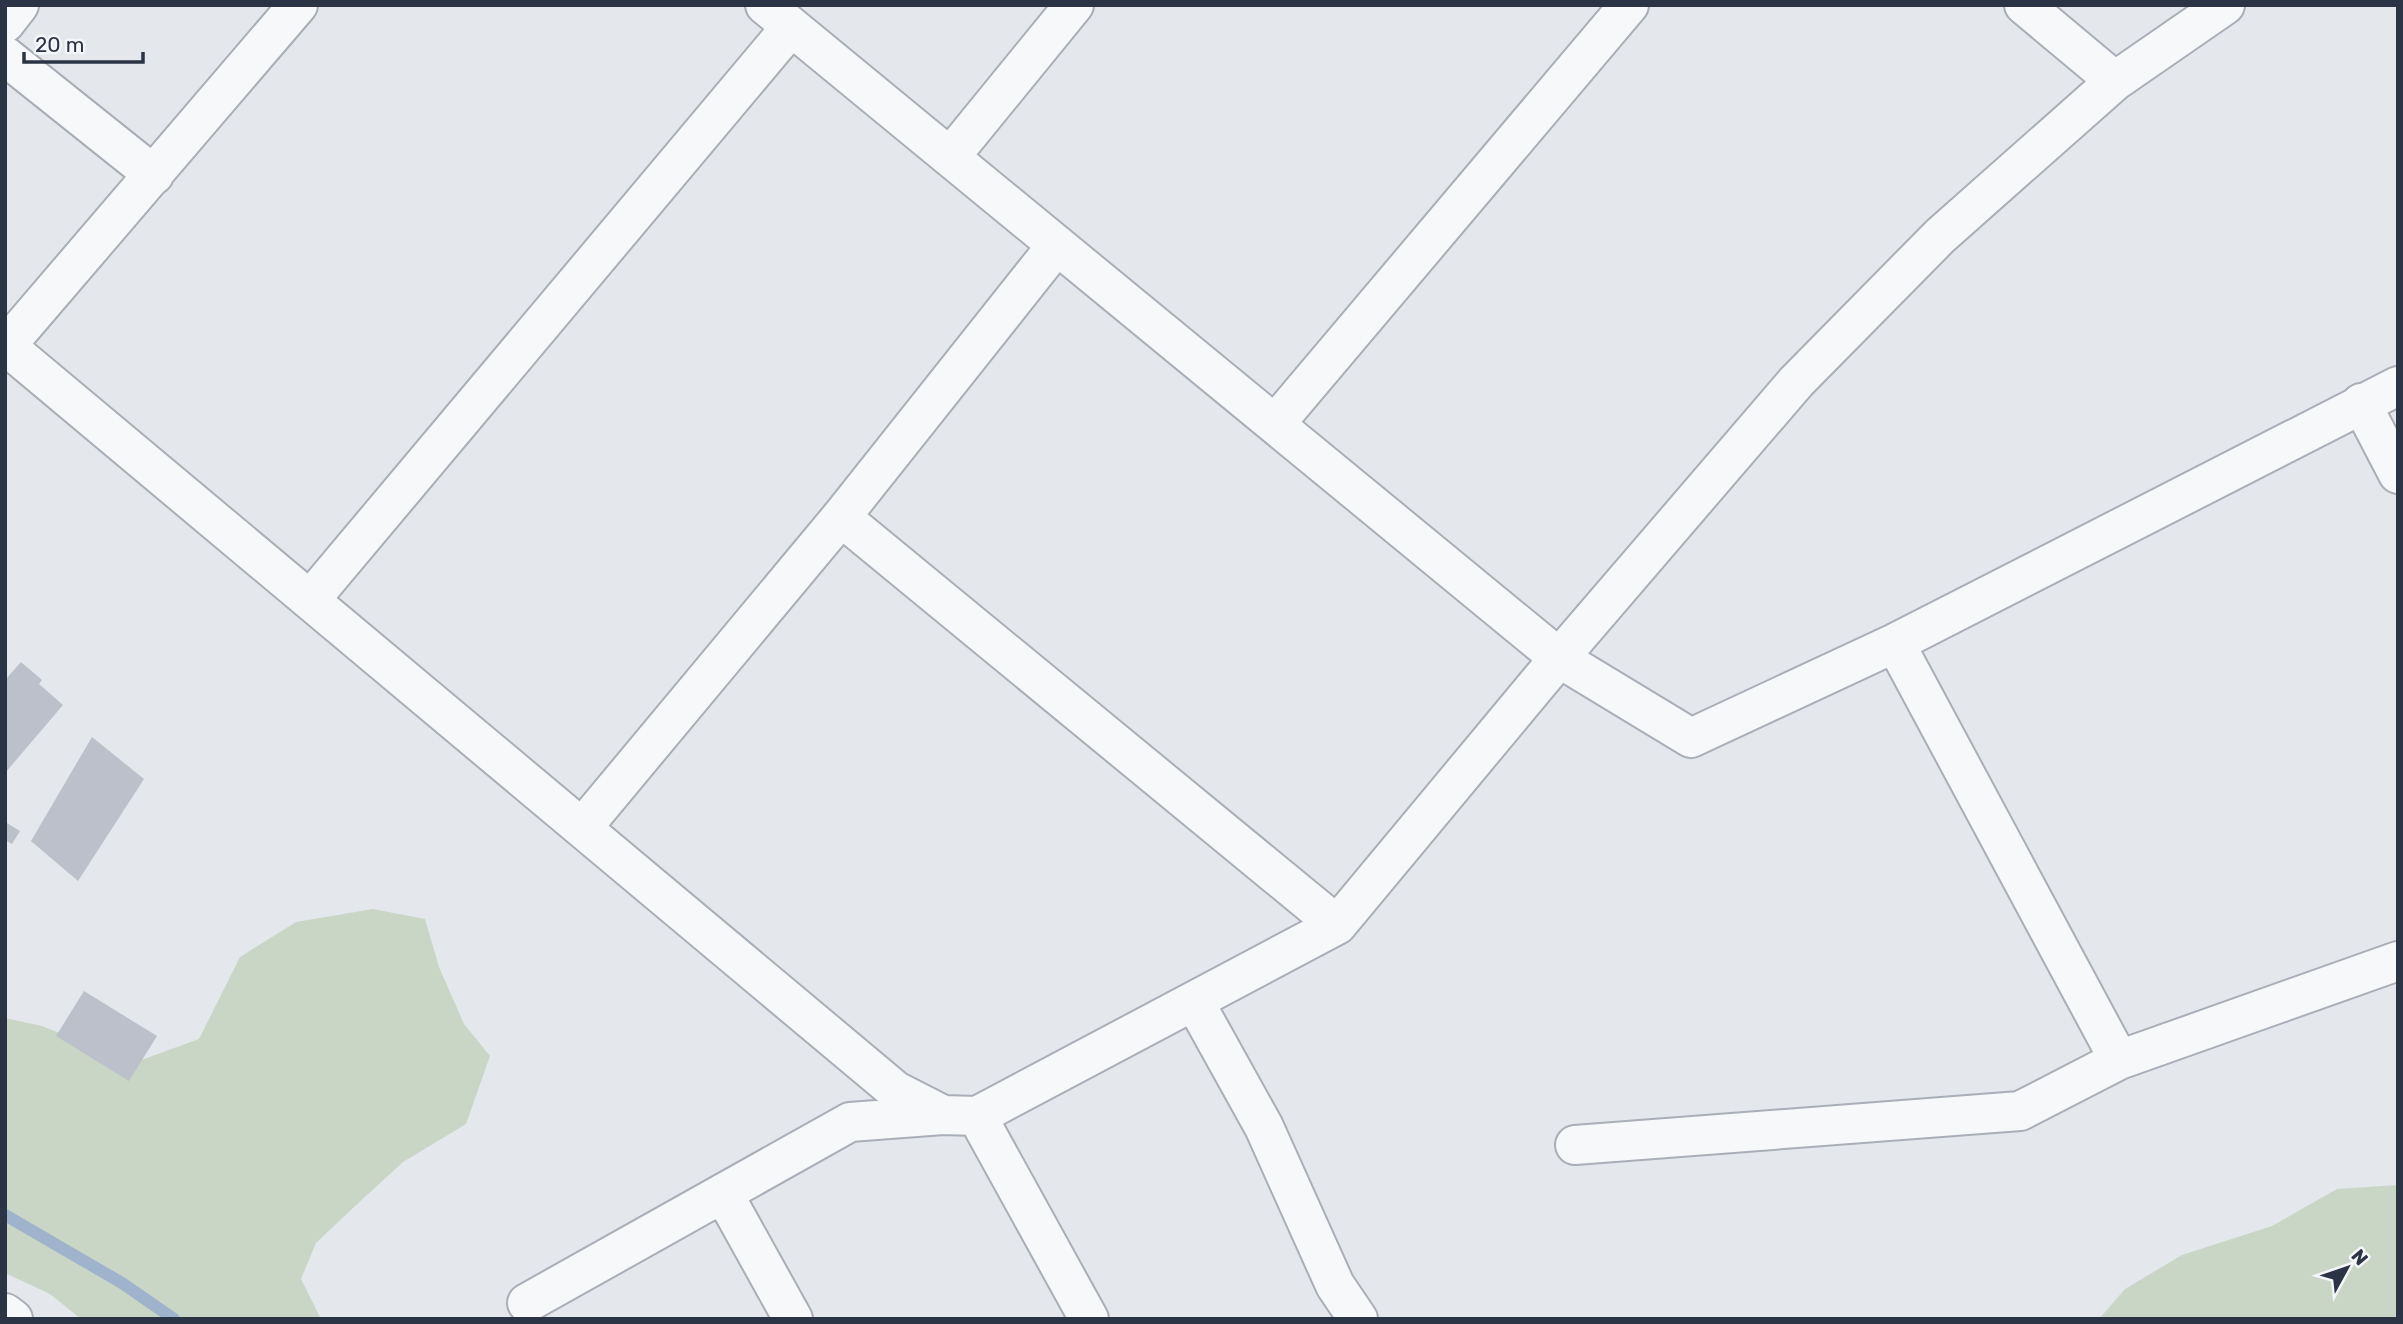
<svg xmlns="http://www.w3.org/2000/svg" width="2403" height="1324" font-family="Rubik,sans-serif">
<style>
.green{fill:#c9d6c5}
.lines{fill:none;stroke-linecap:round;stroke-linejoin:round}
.stream{stroke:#9fb4cc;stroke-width:12}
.building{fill:#bbc0ca}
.minor-casing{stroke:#a9aeb7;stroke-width:42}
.minor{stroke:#f7f8fa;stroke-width:38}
</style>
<rect width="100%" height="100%" fill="#e4e7ec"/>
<!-- green -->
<path class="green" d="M373 909 425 919 439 967 464 1024 490 1056 466 1124 403 1162 354 1207 316 1243 301 1279 321 1319H81L50 1294 5 1273V1018L42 1026 133 1063 199 1039 240 957 296 922Z
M2398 1185V1319H2099L2125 1289 2182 1255 2272 1226 2337 1189Z"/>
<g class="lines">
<!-- stream -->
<path class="stream" d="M5 1215 122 1283 174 1319"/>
</g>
<!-- building -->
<path class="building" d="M21 662 42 680 39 684 63 705 5 773V680Z
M92 737 144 779 78 881 31 841Z
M5 822 20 831 12 844 5 840Z
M84 991 157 1036 129 1081 56 1036Z"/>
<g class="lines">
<!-- minor casing -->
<g class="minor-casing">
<path id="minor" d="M765 5 1559 658 1691 738 1895 643 2398 386
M2024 5 2115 81
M5 23 19 5
M5 56 154 175
M950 157 1074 5
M5 345 896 1091 943 1115
M6 346 298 5
M2361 403 2398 474
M1275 424 1629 5
M841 517 1337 925
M310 600 791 27
M1895 643 2119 1060
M582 828 841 517 1057 245
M1194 1001 1264 1127 1335 1285 1358 1319
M977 1116 1089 1319
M1575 1145 2020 1111 2119 1060 2398 961
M723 1193 793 1319
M527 1303 850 1122 943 1115 977 1116 1337 925 1559 658 1796 382 1940 236 2115 81 2225 5
M5 1313 13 1319"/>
</g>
<!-- minor -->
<use href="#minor" class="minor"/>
</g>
<!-- border -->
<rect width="2403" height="1324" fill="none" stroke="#2b3445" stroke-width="14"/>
<!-- north arrow -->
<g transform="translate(2347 1268) rotate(50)" stroke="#f4f6f9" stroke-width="5" paint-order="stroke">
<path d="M0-5L12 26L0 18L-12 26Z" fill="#2b3445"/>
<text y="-10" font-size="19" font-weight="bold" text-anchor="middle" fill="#2b3445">N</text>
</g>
<!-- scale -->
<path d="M24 52v10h119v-10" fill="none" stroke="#2b3445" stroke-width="3.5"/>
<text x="35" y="52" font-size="21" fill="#2b3445" stroke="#f4f6f9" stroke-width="5" paint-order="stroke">20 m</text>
</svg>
